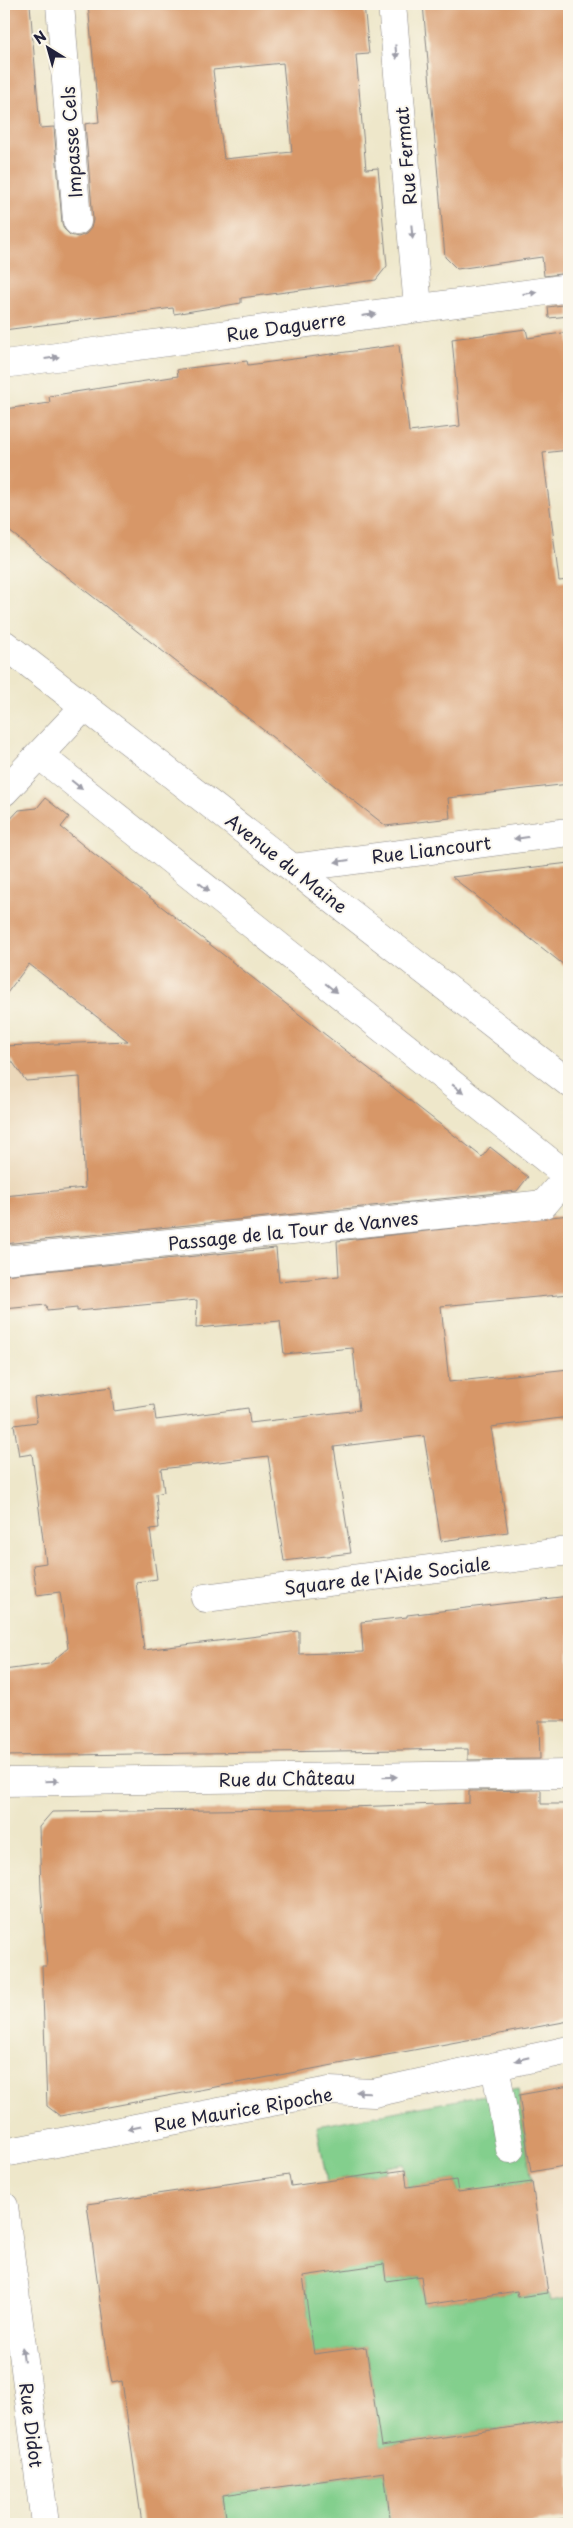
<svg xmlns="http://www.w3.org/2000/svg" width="573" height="2528" font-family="'Playpen Sans',sans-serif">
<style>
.built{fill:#ebd8ba}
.green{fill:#83cf8d;stroke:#527864}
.building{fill:#d79767;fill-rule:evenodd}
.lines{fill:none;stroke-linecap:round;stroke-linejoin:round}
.minor-casing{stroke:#888482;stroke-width:29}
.major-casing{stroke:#888482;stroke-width:29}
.minor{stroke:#fff;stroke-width:28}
.major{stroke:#fff;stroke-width:28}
.oneway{fill:#9c9ca7}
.labels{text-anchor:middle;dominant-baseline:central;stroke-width:4;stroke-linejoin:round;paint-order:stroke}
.street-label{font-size:18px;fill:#22223b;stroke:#fbf7ec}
</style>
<rect width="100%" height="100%" fill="#fbf7ec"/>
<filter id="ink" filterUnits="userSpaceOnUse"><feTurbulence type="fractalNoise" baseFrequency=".02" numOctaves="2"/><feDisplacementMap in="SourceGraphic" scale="10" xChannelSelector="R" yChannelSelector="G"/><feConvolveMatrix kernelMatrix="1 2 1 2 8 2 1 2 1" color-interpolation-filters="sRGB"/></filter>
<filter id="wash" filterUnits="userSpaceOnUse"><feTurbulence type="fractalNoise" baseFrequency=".0096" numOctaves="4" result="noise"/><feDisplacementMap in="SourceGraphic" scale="20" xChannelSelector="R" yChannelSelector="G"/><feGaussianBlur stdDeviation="1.12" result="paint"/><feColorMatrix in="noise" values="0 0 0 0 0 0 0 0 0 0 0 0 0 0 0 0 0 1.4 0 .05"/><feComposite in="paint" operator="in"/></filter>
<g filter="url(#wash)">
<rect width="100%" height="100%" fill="#eee7ca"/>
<!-- built -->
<path class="built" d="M80 1063 107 1185 109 1239 4 1249V1067Z
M569 2086V2298L549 2301 519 2095Z"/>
<!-- green -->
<path class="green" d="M518 2089 532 2182 502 2186 459 2198 456 2180 407 2187 404 2164 386 2167V2172L340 2179 336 2235 317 2126Z
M384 2264 386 2281 421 2276 425 2305 517 2291 518 2297 548 2293 550 2301 569 2298V2419L381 2446 366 2347 225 2367 221 2332 309 2319 303 2272Z
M384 2472 391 2524H227L223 2495Z"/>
<g id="blocks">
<!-- building -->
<path class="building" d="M4 4H30L40 128 54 127 62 223 64 229 70 235 78 237 86 234 91 228 93 220 85 124 99 122 88 4H364L369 54 356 55 366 169 378 168 387 266 376 280 241 298V303L174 314 173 308 4 330ZM283 63 292 152 224 159 213 70Z
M423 4H569V273L544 276 542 257 457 269 445 257Z
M569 304V316L549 318 548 307Z
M526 329 528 338 569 332V450L543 453 559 581 569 580V784L448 798 450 818 386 826 4 527V409L50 403 49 396 178 376 177 370 181 369 247 361 248 365 399 345 409 432 460 426 452 339Z
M45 798 69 817 61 827 84 846 482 1157 490 1147 528 1177 517 1191 4 1244V1196L85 1188 80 1077 26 1081 4 1050V1046L128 1041 29 964 4 997V826L19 810 37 808Z
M569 863V969L452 877Z
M569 1215V1294L441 1306 449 1382 569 1369V1417L491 1427 508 1532 441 1541 424 1436 334 1447 351 1553 284 1561 268 1456 161 1469 164 1492 156 1494 159 1528 150 1529 157 1579 136 1582 144 1650 299 1631V1654L363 1652 361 1622 407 1617V1615L569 1596V1721H539L540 1759 468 1760V1749L4 1756V1670L49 1664 68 1648 60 1592 37 1595 33 1565 46 1563 32 1454 19 1456 14 1425 37 1422 34 1398 111 1387 114 1411 154 1405 156 1420 248 1408 250 1423 359 1410 353 1348 284 1354 280 1321 196 1328 197 1300 77 1311V1308L47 1311 46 1305 4 1309V1275L276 1248 279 1282 339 1276 337 1241Z
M541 1790V1804H569V2021L60 2116 47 2106 42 1966H47L41 1890 39 1827 52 1812 290 1809 469 1803V1791Z
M569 2086V2165L531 2172 519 2095Z
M405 2170 407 2187 456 2180 458 2192 532 2182 548 2293 518 2297 517 2291 425 2305 421 2276 386 2281 384 2264 303 2276 314 2354 366 2347 381 2446 569 2419V2518L525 2524H391L384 2472 223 2495 227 2524H142L122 2381 112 2383 109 2367 87 2204 289 2175 291 2186Z"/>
</g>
</g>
<g filter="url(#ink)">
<use href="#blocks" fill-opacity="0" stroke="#888482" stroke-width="1"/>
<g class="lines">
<!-- minor casing -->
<g class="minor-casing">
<path id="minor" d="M60 4 77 221
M392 4 418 308
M4 364 569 288
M39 755 569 1177
M4 792 84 707
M293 868 569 832
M4 1260 544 1204 569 1175
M205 1598 569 1551
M4 1782 569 1774
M495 2066 510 2149
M4 2153 329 2091 374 2093 569 2050
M4 2206 45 2524"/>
</g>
<!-- major casing -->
<g class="major-casing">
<path id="major" d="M4 644 569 1083"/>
</g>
<!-- minor -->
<use href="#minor" class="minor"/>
<!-- major -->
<use href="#major" class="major"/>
</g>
<!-- one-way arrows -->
<defs><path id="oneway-solid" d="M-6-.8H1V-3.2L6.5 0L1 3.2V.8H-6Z" transform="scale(1.25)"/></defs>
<g class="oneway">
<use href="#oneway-solid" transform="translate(396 52) rotate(85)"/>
<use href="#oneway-solid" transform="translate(412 232) rotate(85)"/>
<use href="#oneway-solid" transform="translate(530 293) rotate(-8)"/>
<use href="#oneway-solid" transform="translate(369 315) rotate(-8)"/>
<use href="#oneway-solid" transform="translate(52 358) rotate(-8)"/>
<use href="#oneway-solid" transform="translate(77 785) rotate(39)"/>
<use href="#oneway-solid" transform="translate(521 838) rotate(173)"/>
<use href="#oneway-solid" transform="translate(342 861) rotate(172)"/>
<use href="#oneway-solid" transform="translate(204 887) rotate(39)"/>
<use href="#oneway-solid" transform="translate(331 988) rotate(39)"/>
<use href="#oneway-solid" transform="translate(458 1089) rotate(38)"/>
<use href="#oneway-solid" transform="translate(390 1777) rotate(-1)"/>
<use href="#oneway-solid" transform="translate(52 1781) rotate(-1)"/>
<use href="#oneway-solid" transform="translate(522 2059) rotate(167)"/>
<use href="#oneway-solid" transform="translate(363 2092) rotate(-179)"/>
<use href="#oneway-solid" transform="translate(134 2128) rotate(169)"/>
<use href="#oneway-solid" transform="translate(23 2354) rotate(-97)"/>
</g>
</g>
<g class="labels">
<!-- street labels -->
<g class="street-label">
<text transform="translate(71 142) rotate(-94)">Impasse Cels</text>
<text transform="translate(405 156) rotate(-95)">Rue Fermat</text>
<text transform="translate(286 326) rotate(-8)">Rue Daguerre</text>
<text transform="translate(431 849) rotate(-7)">Rue Liancourt</text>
<text transform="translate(287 863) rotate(38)">Avenue du Maine</text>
<text transform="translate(293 1230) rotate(-6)">Passage de la Tour de Vanves</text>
<text transform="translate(387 1575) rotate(-7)">Square de l'Aide Sociale</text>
<text transform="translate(287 1778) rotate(-1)">Rue du Château</text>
<text transform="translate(243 2109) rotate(-10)">Rue Maurice Ripoche</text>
<text transform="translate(32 2425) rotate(83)">Rue Didot</text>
</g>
</g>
<!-- margin -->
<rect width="573" height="2528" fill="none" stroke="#fbf7ec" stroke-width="20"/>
<!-- north arrow -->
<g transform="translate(48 48) rotate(323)" stroke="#fbf7ec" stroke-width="4" paint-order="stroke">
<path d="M0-4L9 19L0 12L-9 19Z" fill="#22223b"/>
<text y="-8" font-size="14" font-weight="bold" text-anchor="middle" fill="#22223b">N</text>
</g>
</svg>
